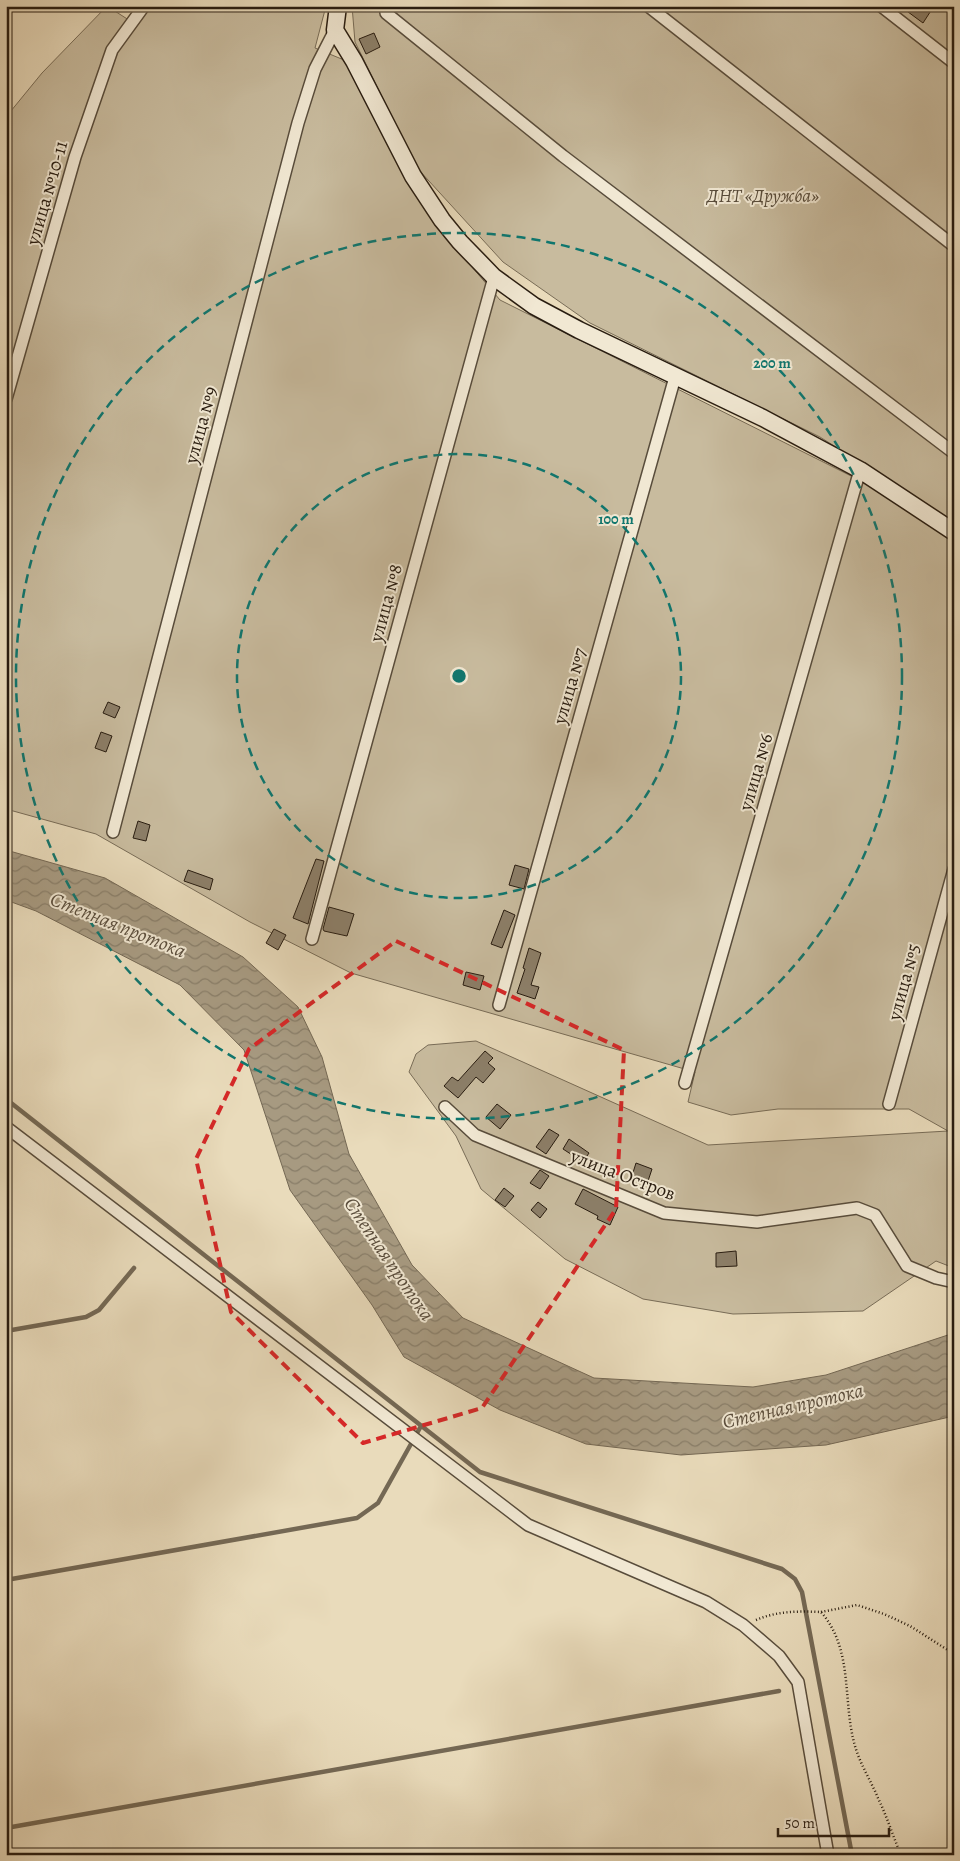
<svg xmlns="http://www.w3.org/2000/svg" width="960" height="1861" font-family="Alegreya,serif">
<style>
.green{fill:#c8bb9e;stroke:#786c57}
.water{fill:url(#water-waves);stroke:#746854}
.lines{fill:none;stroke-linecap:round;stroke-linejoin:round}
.stream{stroke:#746854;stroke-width:4.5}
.building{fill:#8c7f69;stroke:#281c10}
.street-casing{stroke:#584c3b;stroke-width:14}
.secondary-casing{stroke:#281c10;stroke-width:19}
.path{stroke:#281c10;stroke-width:2.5;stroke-dasharray:1 2.5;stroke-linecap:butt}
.street{stroke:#f1e8d3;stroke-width:11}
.secondary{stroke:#f1e8d3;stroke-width:16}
.marked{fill:none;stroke:#d62828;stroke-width:4;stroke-dasharray:10 6;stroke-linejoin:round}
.ring{fill:none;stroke:#0f766e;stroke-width:2.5;stroke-dasharray:9 6}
.labels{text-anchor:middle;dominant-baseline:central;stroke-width:4;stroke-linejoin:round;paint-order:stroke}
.street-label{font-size:19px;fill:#281c10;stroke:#f1e8d3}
.park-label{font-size:19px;font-style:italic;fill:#584c3b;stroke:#f1e8d3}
.water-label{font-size:20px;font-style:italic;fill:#5b4e3d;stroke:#f1e8d3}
.centre{fill:#0f766e;stroke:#f1e8d3;stroke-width:2.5}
.ring-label{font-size:15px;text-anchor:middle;font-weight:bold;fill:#0f766e;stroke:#f1e8d3;stroke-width:4;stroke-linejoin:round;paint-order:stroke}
</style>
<defs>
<pattern id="water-waves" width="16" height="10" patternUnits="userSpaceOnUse" patternTransform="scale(1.25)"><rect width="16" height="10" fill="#a79a81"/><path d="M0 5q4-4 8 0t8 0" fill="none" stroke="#887d68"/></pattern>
</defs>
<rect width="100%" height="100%" fill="#e9dbbb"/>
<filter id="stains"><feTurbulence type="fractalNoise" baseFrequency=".004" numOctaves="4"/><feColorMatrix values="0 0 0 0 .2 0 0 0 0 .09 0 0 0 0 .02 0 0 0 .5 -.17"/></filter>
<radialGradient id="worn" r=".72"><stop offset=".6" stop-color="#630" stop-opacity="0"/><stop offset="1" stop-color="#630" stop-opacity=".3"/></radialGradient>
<!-- green -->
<path class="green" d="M107 6 135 24 153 6H326L315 48 344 60 456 248 500 300 893 497 954 541V1268L936 1261 863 1311 733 1314 643 1299 565 1259 481 1189 456 1136 409 1072 416 1054 428 1045 476 1041 708 1145 948 1131 909 1109H778L731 1115 688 1102 695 1072 351 973 250 922 96 834 6 809V117L42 73Z
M352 6H954V522L820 437 590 323 503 262 418 169 355 42Z"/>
<!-- water -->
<path class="water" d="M6 850 105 878 243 957 298 1007 322 1057 349 1154 412 1265 463 1318 594 1378 753 1387 826 1375 954 1333V1416L826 1445 681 1455 586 1444 500 1410 404 1357 372 1305 290 1190 244 1050 180 985 36 911 6 900Z"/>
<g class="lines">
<!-- stream -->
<path class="stream" d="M6 1099 480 1472 782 1569 795 1579 802 1592 852 1855
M6 1331 86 1317 99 1310 134 1268
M6 1580 357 1518 378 1503 421 1426
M6 1828 779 1691"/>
</g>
<!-- building -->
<path class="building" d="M900 6H934L923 23Z
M374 33 380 47 366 54 359 39Z
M108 702 120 707 115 718 103 713Z
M101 732 112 736 106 752 95 748Z
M138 821 150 825 146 841 133 838Z
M316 859 324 861 308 924 293 918Z
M515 865 529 869 524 889 509 885Z
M188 870 213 879 210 890 184 881Z
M329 907 354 914 347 936 324 931 323 929Z
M504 910 515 915 502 948 491 944Z
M274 929 286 935 278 950 266 943Z
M529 948 541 953 531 985 539 987 535 999 517 993 525 969 523 968Z
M466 972 484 976 480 990 463 985Z
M485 1051 493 1058 488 1063 495 1069 483 1083 476 1077 458 1098 444 1086 452 1077 458 1081Z
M497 1104 511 1115 500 1129 486 1117Z
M549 1129 559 1135 546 1154 536 1147Z
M569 1139 589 1153 583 1162 563 1149Z
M636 1163 652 1169 647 1184 631 1179Z
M540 1170 549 1176 540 1189 530 1183Z
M504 1188 514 1196 505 1207 495 1200Z
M583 1189 618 1207 610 1225 597 1219 598 1216 575 1204Z
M538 1202 547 1209 540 1218 531 1210Z
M736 1251 737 1266 716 1267V1253Z"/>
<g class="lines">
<!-- street casing -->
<g class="street-casing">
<path id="street" d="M386 6V13L563 156 954 453
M648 6 954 246
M881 6 954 63
M6 399 75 157 112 50 144 6
M113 832 298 123 315 69 335 30
M312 939 494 277
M499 1005 675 377
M685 1083 860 470
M889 1104 954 869
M445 1107 475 1135 664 1213 757 1222 857 1208 875 1215 907 1266 936 1278 954 1282
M6 1127 528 1525 706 1602 743 1625 779 1656 798 1682 828 1855"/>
</g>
<!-- secondary casing -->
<g class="secondary-casing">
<path id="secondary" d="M338 6 335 30 354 61 413 176 442 220 460 242 494 277 534 306 579 330 763 418 860 470 954 532"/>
</g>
<!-- path -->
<path class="path" d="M821 1612 857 1605 884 1614 910 1626 954 1654
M756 1620C777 1611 798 1611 821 1612 854 1650 842 1701 855 1746 860 1764 871 1781 878 1798 887 1817 893 1836 901 1855"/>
<!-- street -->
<use href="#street" class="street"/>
<!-- secondary -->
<use href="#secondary" class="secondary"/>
</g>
<!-- marked area -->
<path class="marked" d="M396 941 624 1050 616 1209 482 1408 363 1443 231 1312 196 1159 249 1049Z"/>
<!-- distance rings -->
<g class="ring">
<circle cx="459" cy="676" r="222"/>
<circle cx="459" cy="676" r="443"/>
</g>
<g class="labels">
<!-- street labels -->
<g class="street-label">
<text transform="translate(47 193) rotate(-74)">улица №10-11</text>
<text transform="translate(201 425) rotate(-75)">улица №9</text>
<text transform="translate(386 603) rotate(-75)">улица №8</text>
<text transform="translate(570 686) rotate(-74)">улица №7</text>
<text transform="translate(756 772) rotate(-74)">улица №6</text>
<text transform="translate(904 982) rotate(-75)">улица №5</text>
<text transform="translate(623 1175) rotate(21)">улица Остров</text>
</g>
<!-- park labels -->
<g class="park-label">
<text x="763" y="196">ДНТ «Дружба»</text>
</g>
<!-- water labels -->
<g class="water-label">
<text transform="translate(118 925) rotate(22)">Степная протока</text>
<text transform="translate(389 1259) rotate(56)">Степная протока</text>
<text transform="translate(793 1406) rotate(-13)">Степная протока</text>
</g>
</g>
<circle cx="459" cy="676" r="8" class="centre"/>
<g class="ring-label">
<text x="772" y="368">200 m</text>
<text x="616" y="524">100 m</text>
</g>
<!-- margin -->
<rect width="960" height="1861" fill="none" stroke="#e9dbbb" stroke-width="25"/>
<rect x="8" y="8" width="945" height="1846" fill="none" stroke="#281c10" stroke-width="2.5"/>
<rect x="12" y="12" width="935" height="1836" fill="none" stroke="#281c10"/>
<!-- scale -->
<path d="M778 1828v8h111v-8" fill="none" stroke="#281c10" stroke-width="2.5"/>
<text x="785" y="1828" font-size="15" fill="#281c10" stroke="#f1e8d3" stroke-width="4" paint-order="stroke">50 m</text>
<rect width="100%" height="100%" filter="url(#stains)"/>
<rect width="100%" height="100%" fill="url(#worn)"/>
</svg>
